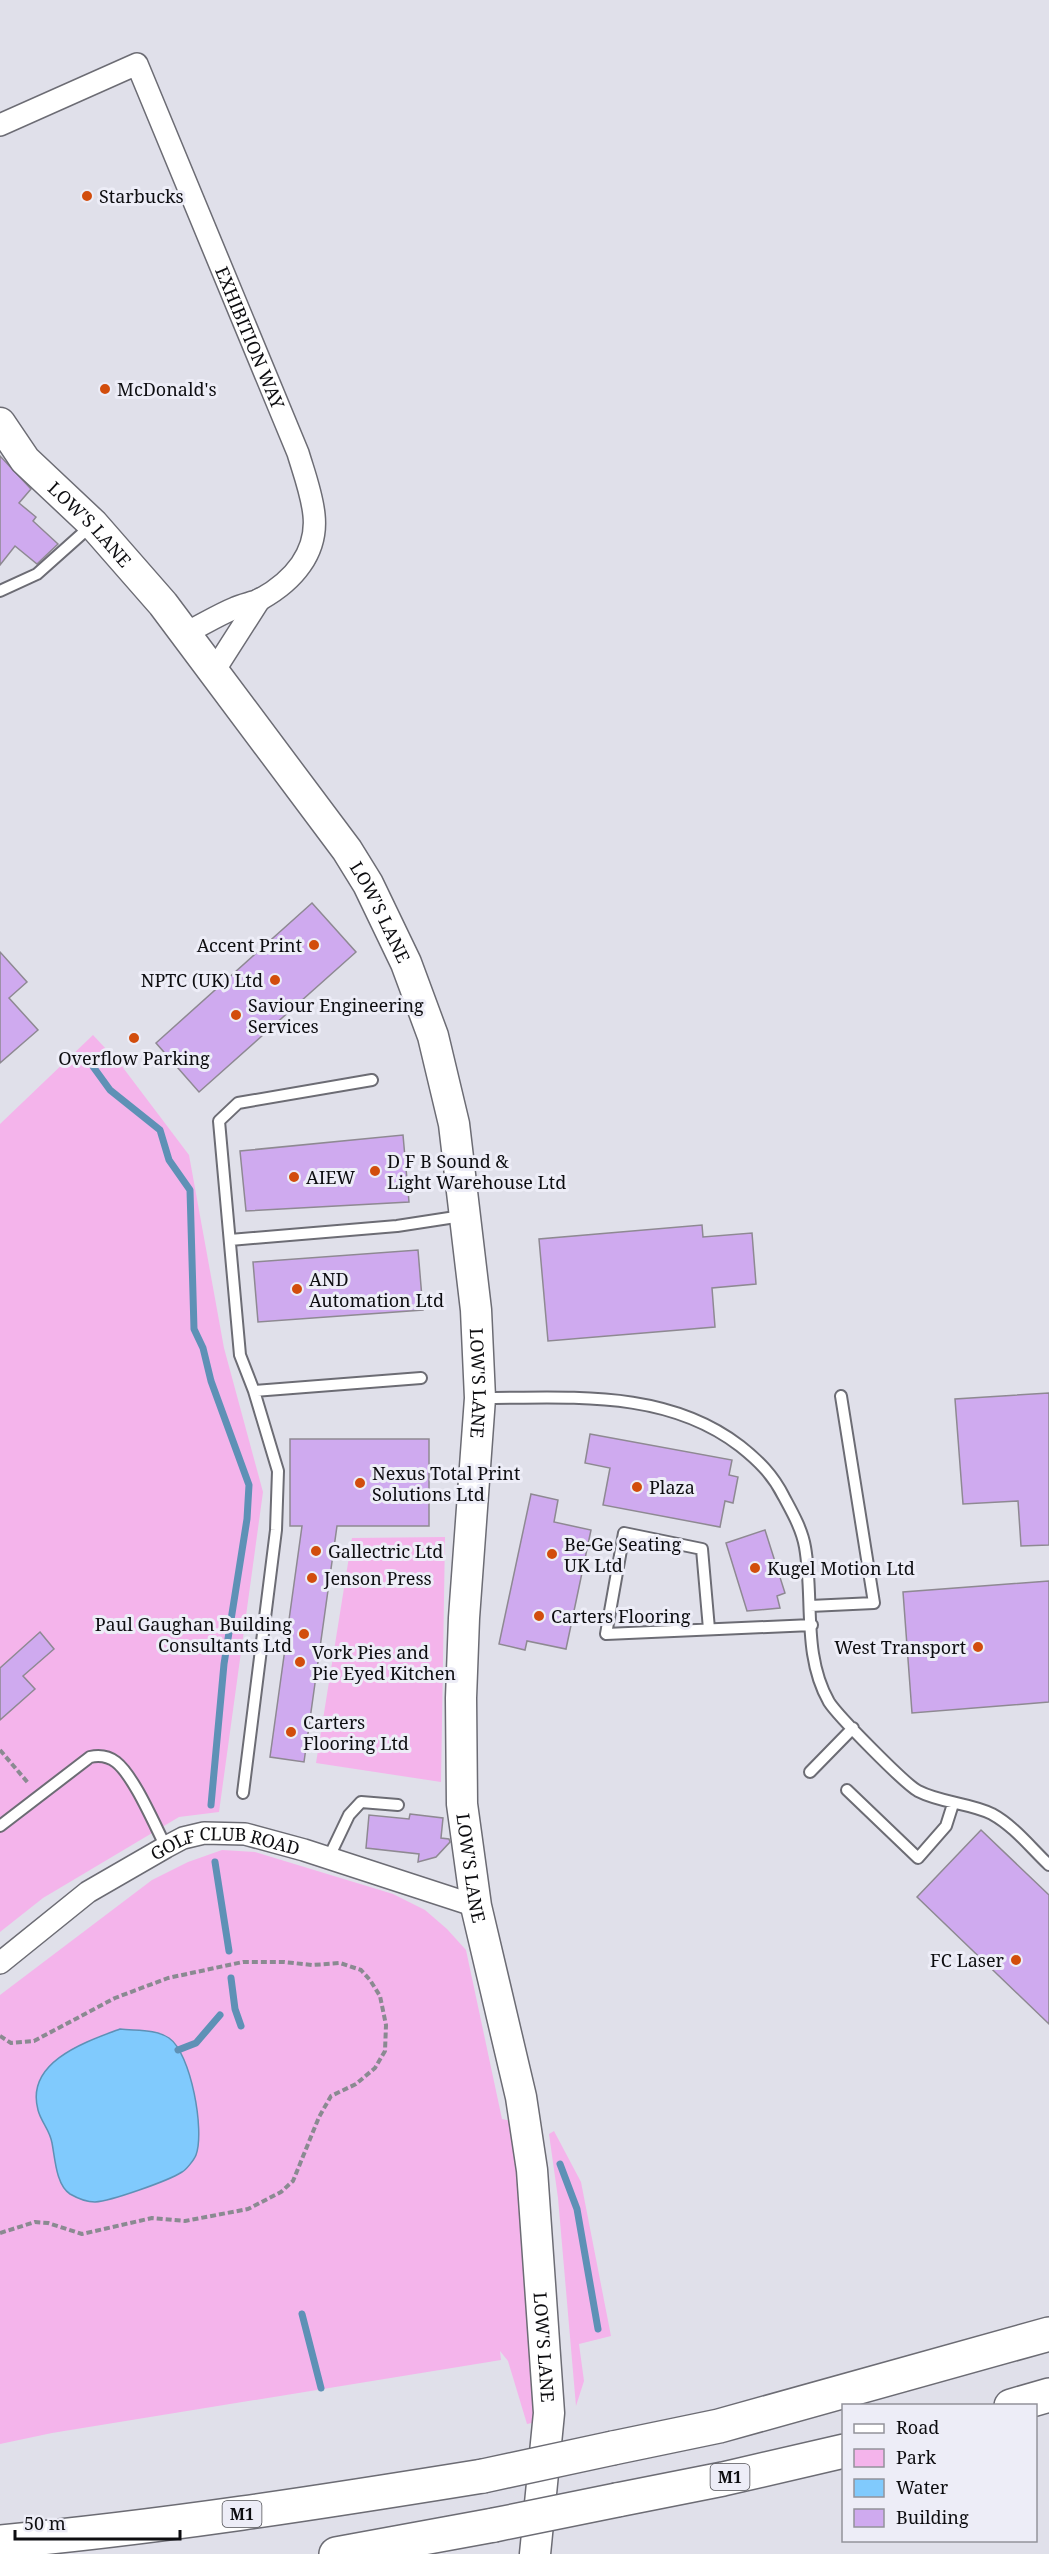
<svg xmlns="http://www.w3.org/2000/svg" width="1049" height="2554" font-family="'Noto Serif',serif">
<style>
.green{fill:#f4b4eb}
.water{fill:#80cafd;stroke:#5e91b6;stroke-width:1.5}
.lines{fill:none;stroke-linecap:round;stroke-linejoin:round}
.stream{stroke:#5e91b6;stroke-width:7}
.building{fill:#cfaaef;stroke:#8e8992;stroke-width:1.5}
.lane-casing{stroke:#6c6c74;stroke-width:14}
.street-casing{stroke:#6c6c74;stroke-width:24}
.secondary-casing{stroke:#6c6c74;stroke-width:33}
.highway-casing{stroke:#6c6c74;stroke-width:36}
.path{stroke:#8a8a91;stroke-width:4;stroke-dasharray:6 3;stroke-linecap:butt}
.lane{stroke:#fff;stroke-width:10}
.street{stroke:#fff;stroke-width:21}
.secondary{stroke:#fff;stroke-width:30}
.highway{stroke:#fff;stroke-width:33}
.highway-bridge-casing{stroke:#6c6c74;stroke-width:36;stroke-linecap:butt}
.highway-bridge{stroke:#fff;stroke-width:33}
.poi-dot{fill:#d24d0c;stroke:#ededf7;stroke-width:2}
.labels{text-anchor:middle;dominant-baseline:central;stroke-width:6;stroke-linejoin:round;paint-order:stroke}
.shield{fill:#ededf7;stroke:#505055;stroke-width:1.5}
.shield-label{font-size:16px;font-weight:bold;fill:#0d0d10}
.poi-label{font-size:18px;fill:#0d0d10;stroke:#ededf7;text-anchor:start}
.street-label{font-size:18px;fill:#0d0d10;stroke:#ededf7}
</style>
<rect width="100%" height="100%" fill="#e0e0ea"/>
<!-- green -->
<path class="green" d="M93 1035 121 1065 189 1155 224 1348 263 1492 219 1812 179 1817 43 1898 0 1932V1124Z
M445 1537 441 1782 316 1763 352 1538Z
M222 1850 255 1852 393 1894 425 1910 447 1929 466 1950 502 2119 511 2121 518 2180 536 2422 527 2424 508 2361 500 2351 501 2360 52 2433 0 2444V1995L152 1880 188 1862Z
M554 2131 581 2182 611 2336 579 2344 584 2381 576 2406 558 2198 549 2134Z"/>
<!-- water -->
<path class="water" d="M120 2029C135 2031 156 2029 169 2038 191 2053 205 2131 196 2155 194 2160 186 2170 182 2172 168 2181 111 2201 95 2202 87 2202 77 2198 70 2194 56 2185 55 2158 52 2143 50 2130 41 2122 38 2110 25 2062 85 2042 120 2029Z"/>
<g class="lines">
<!-- stream -->
<path class="stream" d="M89 1061 110 1090 160 1130 169 1160 190 1190 194 1329 203 1348 211 1381 249 1485 247 1519 224 1664 211 1805
M215 1862 229 1951
M231 1978 235 2009 241 2026
M178 2050 196 2043 220 2015
M560 2164 577 2209 598 2329
M302 2314 321 2388"/>
</g>
<!-- building -->
<path class="building" d="M0 456 31 489 19 503 36 517 33 521 58 544 37 564 15 546 0 565Z
M312 903 356 952 199 1092 156 1043Z
M0 952 27 982 9 998 38 1030 0 1063Z
M403 1135 409 1202 246 1211 240 1151Z
M702 1225 703 1237 752 1233 756 1284 712 1288 715 1327 548 1341 539 1239Z
M418 1250 423 1310 258 1322 253 1262Z
M1049 1393V1545L1021 1546 1018 1501 963 1504 955 1399Z
M590 1434 732 1460 729 1475 738 1477 733 1503 725 1501 720 1527 603 1505 610 1468 585 1463Z
M290 1439H429V1526H337L304 1762 270 1757 302 1526H290Z
M531 1494 558 1500 554 1522 591 1530 566 1649 527 1641 525 1650 499 1644Z
M765 1530 785 1593 777 1596 780 1608 747 1611 726 1543Z
M1049 1581V1702L912 1713 903 1592Z
M40 1632 54 1649 23 1676 35 1689 0 1720V1668Z
M410 1814 443 1818 441 1838 449 1839 450 1842 436 1857 418 1862 419 1854 366 1848 369 1815 409 1819Z
M981 1830 1049 1895V2024L917 1897Z"/>
<g class="lines">
<!-- lane casing -->
<g class="lane-casing">
<path id="lane" d="M0 591 37 574 93 524
M372 1080 238 1103 219 1121 240 1355 254 1391 421 1378
M230 1240 397 1226 462 1216
M483 1398C571 1398 666 1389 740 1446 759 1461 773 1475 784 1497 792 1512 802 1529 805 1547 814 1598 802 1655 829 1702 838 1716 905 1784 918 1791 941 1803 970 1803 992 1814 1014 1826 1031 1848 1049 1865
M810 1606 874 1603 841 1396
M709 1629 702 1549 624 1533 606 1634 812 1625
M810 1772 853 1728
M847 1790 918 1858 946 1826 953 1804
M243 1793 276 1530 278 1471 254 1391
M0 1826 90 1757C99 1755 108 1756 116 1762 134 1776 155 1826 166 1847
M329 1857 349 1815 361 1802 398 1805"/>
</g>
<!-- street casing -->
<g class="street-casing">
<g id="street">
<path id="s1" d="M0 125 137 64 298 453C304 473 312 494 314 515 318 553 293 581 261 599 253 603 243 604 235 608 218 615 202 625 186 633"/>
<path d="M214 671 260 599"/>
<path id="s2" d="M0 1963 88 1892 166 1847 183 1838 204 1833 245 1834 304 1850 476 1906"/>
</g>
</g>
<!-- secondary casing -->
<g class="secondary-casing">
<g id="secondary">
<path id="s3" d="M0 423 25 460 93 524 163 604 347 850 368 884 406 963 433 1036 454 1124 476 1310 480 1398 464 1618 461 1698 462 1804 476 1906 521 2097 532 2170 549 2413 535 2554"/>
</g>
</g>
<!-- highway casing -->
<g class="highway-casing">
<path id="highway" d="M1011 2406 1049 2395
M613 2448 719 2426 1049 2334
M617 2500 723 2479 844 2451
M0 2542C162 2527 322 2502 483 2476
M336 2554 494 2525"/>
</g>
<!-- path -->
<path class="path" d="M0 1750 29 1784
M0 2036 11 2043 34 2041 115 1998 168 1978 243 1962H284L312 1965 340 1963 361 1970 370 1980 380 1996 386 2025 385 2051 375 2068 356 2084 331 2096 319 2117 293 2181 281 2192 248 2209 185 2221 152 2218 82 2234 48 2223 35 2222 0 2233"/>
<!-- lane -->
<use href="#lane" class="lane"/>
<!-- street -->
<use href="#street" class="street"/>
<!-- secondary -->
<use href="#secondary" class="secondary"/>
<!-- highway -->
<use href="#highway" class="highway"/>
<!-- highway-bridge casing -->
<g class="highway-bridge-casing">
<path id="highway-bridge" d="M483 2476 613 2448
M494 2525 617 2500"/>
</g>
<!-- highway-bridge -->
<use href="#highway-bridge" class="highway-bridge"/>
</g>
<!-- markers -->
<g class="poi-dot">
<circle cx="87" cy="196" r="6"/>
<circle cx="105" cy="389" r="6"/>
<circle cx="314" cy="945" r="6"/>
<circle cx="275" cy="980" r="6"/>
<circle cx="236" cy="1015" r="6"/>
<circle cx="134" cy="1038" r="6"/>
<circle cx="375" cy="1171" r="6"/>
<circle cx="294" cy="1177" r="6"/>
<circle cx="297" cy="1289" r="6"/>
<circle cx="360" cy="1483" r="6"/>
<circle cx="637" cy="1487" r="6"/>
<circle cx="316" cy="1551" r="6"/>
<circle cx="552" cy="1554" r="6"/>
<circle cx="755" cy="1568" r="6"/>
<circle cx="312" cy="1578" r="6"/>
<circle cx="539" cy="1616" r="6"/>
<circle cx="304" cy="1634" r="6"/>
<circle cx="978" cy="1647" r="6"/>
<circle cx="300" cy="1662" r="6"/>
<circle cx="291" cy="1732" r="6"/>
<circle cx="1016" cy="1960" r="6"/>
</g>
<g class="labels">
<!-- shield labels -->
<g class="shield">
<rect x="710.5" y="2464" width="39" height="26" rx="4.5"/>
<rect x="222.5" y="2501" width="39" height="26" rx="4.5"/>
</g>
<g class="shield-label">
<text x="730" y="2477">M1</text>
<text x="242" y="2514">M1</text>
</g>
<!-- poi labels -->
<g class="poi-label">
<text x="99" y="196">Starbucks</text>
<text x="117" y="389">McDonald's</text>
<text x="302" y="945" text-anchor="end">Accent Print</text>
<text x="263" y="980" text-anchor="end">NPTC (UK) Ltd</text>
<text x="248" y="1005">Saviour Engineering<tspan x="248" dy="21">Services</tspan></text>
<text x="134" y="1058" text-anchor="middle">Overflow Parking</text>
<text x="387" y="1161">D F B Sound &amp;<tspan x="387" dy="21">Light Warehouse Ltd</tspan></text>
<text x="306" y="1177">AIEW</text>
<text x="309" y="1279">AND<tspan x="309" dy="21">Automation Ltd</tspan></text>
<text x="372" y="1473">Nexus Total Print<tspan x="372" dy="21">Solutions Ltd</tspan></text>
<text x="649" y="1487">Plaza</text>
<text x="564" y="1544">Be-Ge Seating<tspan x="564" dy="21">UK Ltd</tspan></text>
<text x="328" y="1551">Gallectric Ltd</text>
<text x="767" y="1568">Kugel Motion Ltd</text>
<text x="324" y="1578">Jenson Press</text>
<text x="551" y="1616">Carters Flooring</text>
<text x="292" y="1624" text-anchor="end">Paul Gaughan Building<tspan x="292" dy="21">Consultants Ltd</tspan></text>
<text x="966" y="1647" text-anchor="end">West Transport</text>
<text x="312" y="1652">Vork Pies and<tspan x="312" dy="21">Pie Eyed Kitchen</tspan></text>
<text x="303" y="1722">Carters<tspan x="303" dy="21">Flooring Ltd</tspan></text>
<text x="1004" y="1960" text-anchor="end">FC Laser</text>
</g>
<!-- street labels -->
<g class="street-label">
<text stroke="none"><textPath href="#s1" startOffset="446">EXHIBITION WAY</textPath></text>
<text stroke="none"><textPath href="#s3" startOffset="136">LOW'S LANE</textPath></text>
<text stroke="none"><textPath href="#s3" startOffset="622">LOW'S LANE</textPath></text>
<text stroke="none"><textPath href="#s3" startOffset="1108">LOW'S LANE</textPath></text>
<text stroke="none"><textPath href="#s2" startOffset="264">GOLF CLUB ROAD</textPath></text>
<text stroke="none"><textPath href="#s3" startOffset="1594">LOW'S LANE</textPath></text>
<text stroke="none"><textPath href="#s3" startOffset="2080">LOW'S LANE</textPath></text>
</g>
</g>
<!-- legend -->
<rect x="842" y="2404" width="195" height="138" fill="#ededf7" stroke="#93939b" stroke-width="1.5"/>
<rect x="854" y="2424" width="30" height="9" fill="#ffffff" stroke="#93939b" stroke-width="1.5"/>
<text x="896" y="2434" font-size="18" fill="#0d0d10">Road</text>
<rect x="854" y="2449" width="30" height="18" fill="#f4b4eb" stroke="#93939b" stroke-width="1.5"/>
<text x="896" y="2464" font-size="18" fill="#0d0d10">Park</text>
<rect x="854" y="2479" width="30" height="18" fill="#80cafd" stroke="#93939b" stroke-width="1.5"/>
<text x="896" y="2494" font-size="18" fill="#0d0d10">Water</text>
<rect x="854" y="2509" width="30" height="18" fill="#cfaaef" stroke="#93939b" stroke-width="1.5"/>
<text x="896" y="2524" font-size="18" fill="#0d0d10">Building</text>
<!-- scale -->
<path d="M15 2530v9h165v-9" fill="none" stroke="#0d0d10" stroke-width="3"/>
<text x="24" y="2530" font-size="18" fill="#0d0d10" stroke="#ededf7" stroke-width="4.5" paint-order="stroke">50 m</text>
</svg>
